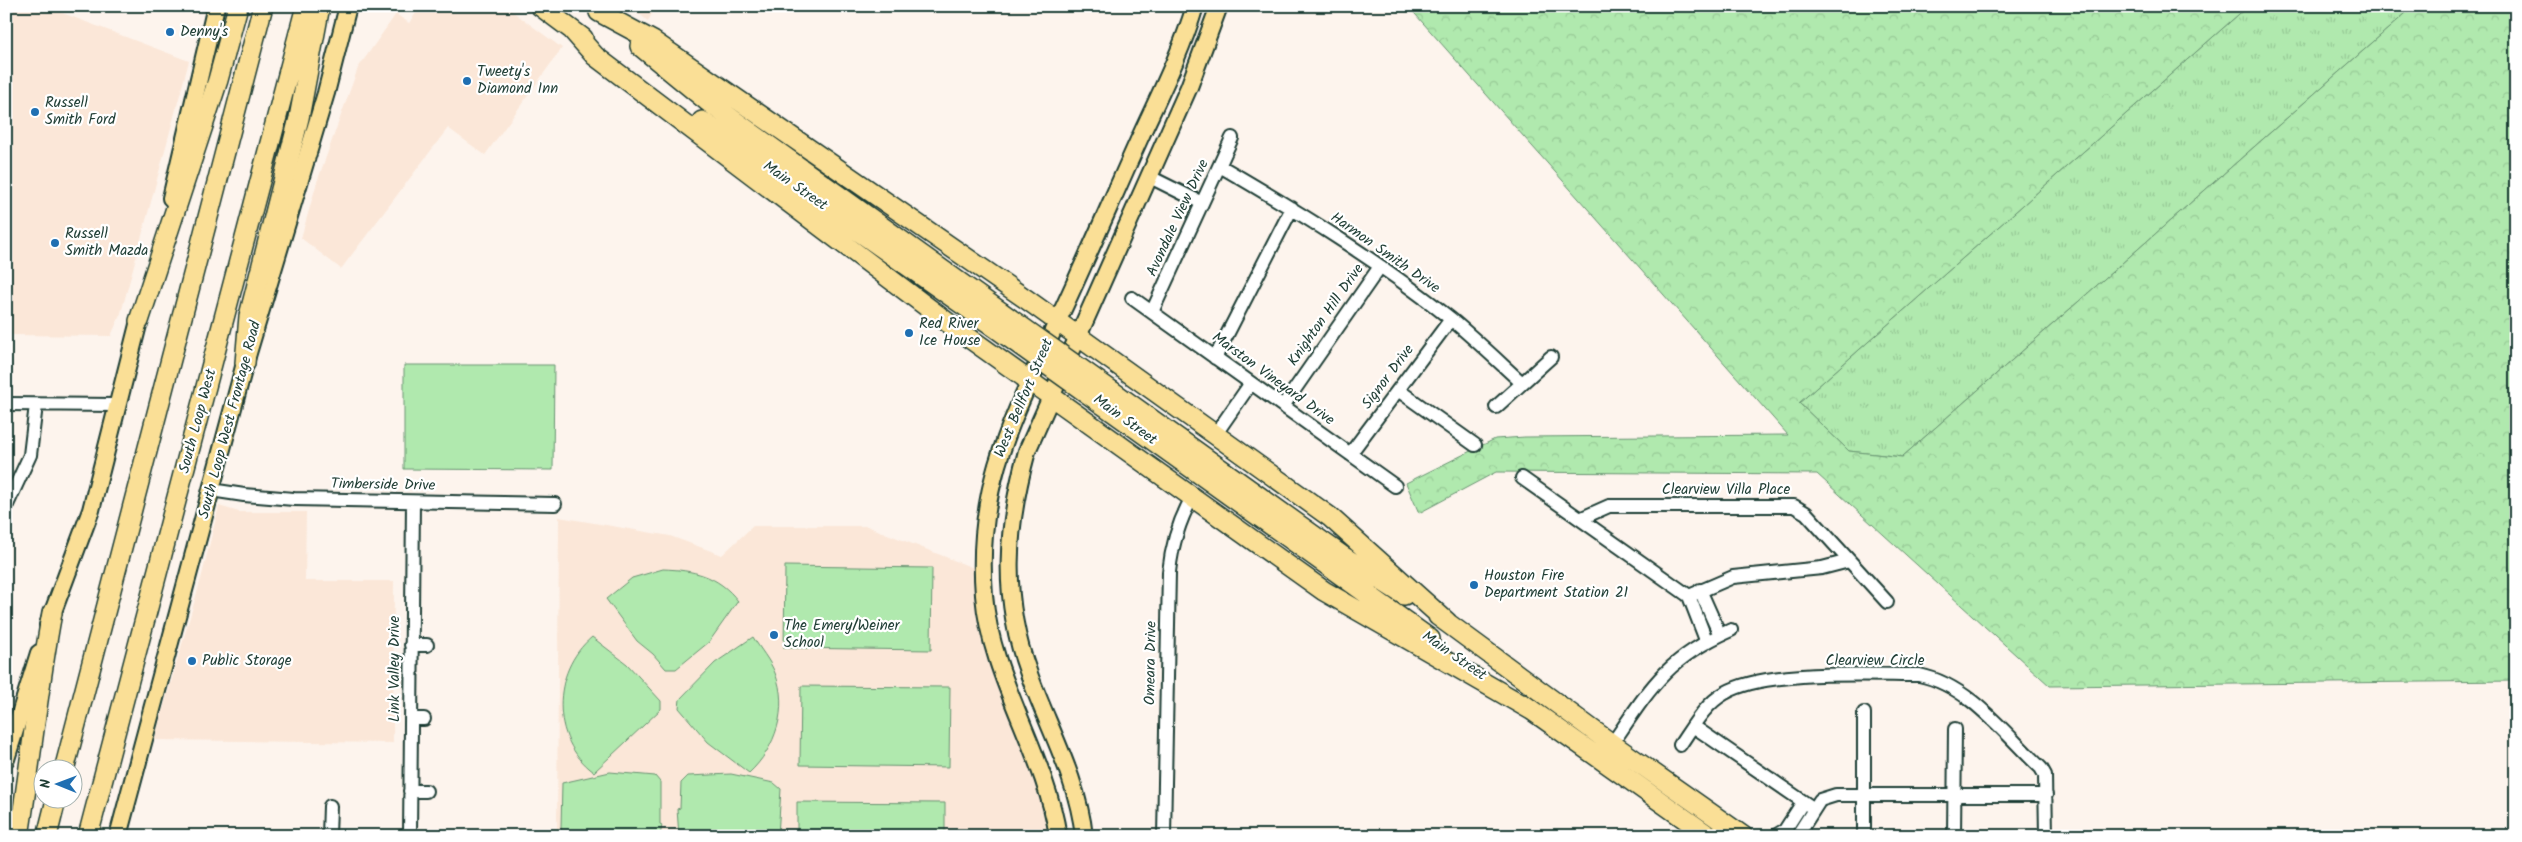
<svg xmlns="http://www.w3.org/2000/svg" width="2522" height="842" font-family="Kalam,sans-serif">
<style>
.built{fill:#fbe7d8}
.grass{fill:url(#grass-tufts);stroke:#689371}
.forest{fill:url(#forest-crowns);stroke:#689371}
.pitch{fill:#b0e9ae;stroke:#689371}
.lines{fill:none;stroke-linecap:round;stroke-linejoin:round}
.minor-casing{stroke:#1f3d34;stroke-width:16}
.major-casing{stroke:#1f3d34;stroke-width:20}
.highway-casing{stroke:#1f3d34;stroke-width:22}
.minor{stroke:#fff;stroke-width:12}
.major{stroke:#fadf96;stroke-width:16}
.highway{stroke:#fadf96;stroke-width:19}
.highway-bridge-casing{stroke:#1f3d34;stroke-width:22;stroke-linecap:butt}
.highway-bridge{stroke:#fadf96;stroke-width:19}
.poi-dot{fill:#1f6fb2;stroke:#fff;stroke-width:2}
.labels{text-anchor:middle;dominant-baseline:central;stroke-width:4.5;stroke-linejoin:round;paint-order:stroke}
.poi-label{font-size:15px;fill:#1f3d34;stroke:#fff;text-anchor:start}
.street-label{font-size:15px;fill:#1f3d34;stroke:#fff}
</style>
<defs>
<pattern id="grass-tufts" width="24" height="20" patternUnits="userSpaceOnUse" patternTransform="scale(1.25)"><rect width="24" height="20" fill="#b0e9ae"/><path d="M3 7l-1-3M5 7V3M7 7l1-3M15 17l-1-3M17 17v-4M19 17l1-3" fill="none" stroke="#97c996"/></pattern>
<pattern id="forest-crowns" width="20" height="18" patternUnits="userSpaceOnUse" patternTransform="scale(1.25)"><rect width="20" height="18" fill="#b0e9ae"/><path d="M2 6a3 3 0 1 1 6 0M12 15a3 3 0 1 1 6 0" fill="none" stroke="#97c996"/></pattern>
</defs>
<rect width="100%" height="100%" fill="#fdf4ed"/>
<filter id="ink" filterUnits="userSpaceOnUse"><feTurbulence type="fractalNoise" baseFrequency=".02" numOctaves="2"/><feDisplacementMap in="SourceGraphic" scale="10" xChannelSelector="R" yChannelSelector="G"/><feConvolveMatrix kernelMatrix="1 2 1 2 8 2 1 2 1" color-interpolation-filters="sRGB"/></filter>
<g filter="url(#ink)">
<!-- built -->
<path class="built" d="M6 6H44L189 61 121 313 111 336 6 335Z
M421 6H505L562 48 485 155 448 128 341 269 301 238 317 182 358 68 396 14 409 23Z
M629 6H656L648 21Z
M219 506 239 512H306L305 581H394L393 743 154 740 201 579Z
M559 517 670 536 722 555 753 526H867L976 569 1004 702 1054 824V836H557Z"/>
<!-- grass -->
<path class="grass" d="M2248 6H2414L1902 457 1849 451 1799 403Z"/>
<!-- forest -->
<path class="forest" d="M1408 6H2248L1799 403 1849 451 1902 457 2414 6H2516V681L2050 686 1817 474 1496 472 1419 513 1406 483 1495 439 1525 437 1788 435Z"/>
<!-- pitch -->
<path class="pitch" d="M404 365H554L553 470 404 469Z
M785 566 932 568 931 650 784 648Z
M663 569C693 570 718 575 738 601L709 642 676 669H666L653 654 637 641 606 599 632 578Z
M592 637 627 664 661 701V709L594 772C550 740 551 671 592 637Z
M753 637C760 649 770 660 775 673 789 708 776 748 749 773L708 742 679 708 680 699 715 663Z
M801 686 950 687 949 767 800 765Z
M610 772 655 776 660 782V824L662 825 660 836H564L561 828 562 783Z
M731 774 774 783 781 789 778 836H679L677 809 680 808 681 783 688 776Z
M797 802 945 803V836H797Z"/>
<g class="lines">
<!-- minor casing -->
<g class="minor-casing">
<path id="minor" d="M1220 166C1299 212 1379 261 1451 319 1475 339 1498 361 1521 382
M1148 176 1202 203
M1132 298 1395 486
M1152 312 1232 138
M1215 358 1292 208
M1398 390 1475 445
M6 404 116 405
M1283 406 1379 268
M1496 407 1551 357
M1215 435 1251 383
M1350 454 1451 319
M1522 478 1689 596 1706 640
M211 490 244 495 294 499 555 504
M6 507 30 455 36 405
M1582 518 1609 506H1794L1806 513 1887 602
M1700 590 1720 635
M1689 596 1733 577 1822 568 1849 561
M411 645H427
M411 719H424
M1693 726 1814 809
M1612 744C1650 688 1667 658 1731 630
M1680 745C1693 726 1705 704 1725 693 1766 669 1869 675 1919 675 1969 685 2005 734 2041 768L2045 775 2046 836
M410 791H426
M329 836 330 806
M410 836 413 502
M1164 836 1169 572C1172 544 1179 520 1193 496
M1775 836 1785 830 1803 802
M1797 836 1820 800 1836 795H2046
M1864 836V713
M1954 836 1955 729"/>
</g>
<!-- major casing -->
<g class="major-casing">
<path id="major" d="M171 198 216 6
M48 625 91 510 142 309
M6 759 39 653
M118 836 245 363 326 93 348 6
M1058 836C1045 752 991 680 984 595 975 484 1014 416 1058 320 1087 258 1114 195 1142 133 1161 92 1182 50 1195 6
M1084 836C1078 779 1048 727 1029 674 1001 598 1006 528 1027 451L1189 87 1219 6"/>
</g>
<!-- highway casing -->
<g class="highway-casing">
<path id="highway" d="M540 6 583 38
M599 12 653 41 1026 299 1330 517 1447 622
M573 31 595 56 951 325 1324 591 1533 711
M640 46 707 101 1001 312
M702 121 993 326
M139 321 218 80 238 6
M245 363 249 316 299 118 320 6
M1112 391 1341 555 1404 595
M1102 404 1430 639
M1438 616 1612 744 1743 836
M1523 704 1709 836
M64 770 263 6
M19 836C31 761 38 687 52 613
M47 836 56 800
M88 836 306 6"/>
</g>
<!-- minor -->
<use href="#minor" class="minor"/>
<!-- major -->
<use href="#major" class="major"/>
<!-- highway -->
<use href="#highway" class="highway"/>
<!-- highway-bridge casing -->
<g class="highway-bridge-casing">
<path id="highway-bridge" d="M1001 312 1112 391
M993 326 1102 404"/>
</g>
<!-- highway-bridge -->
<use href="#highway-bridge" class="highway-bridge"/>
</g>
</g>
<!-- markers -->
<g class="poi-dot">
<circle cx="170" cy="32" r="5"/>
<circle cx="467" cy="81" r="5"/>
<circle cx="35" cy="112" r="5"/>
<circle cx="55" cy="243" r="5"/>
<circle cx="909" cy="333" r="5"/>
<circle cx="1474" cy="585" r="5"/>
<circle cx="774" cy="635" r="5"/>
<circle cx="192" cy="661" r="5"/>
</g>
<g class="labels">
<!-- poi labels -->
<g class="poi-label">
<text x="180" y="32">Denny's</text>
<text x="477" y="72">Tweety's<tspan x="477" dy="17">Diamond Inn</tspan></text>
<text x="45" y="103">Russell<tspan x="45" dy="17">Smith Ford</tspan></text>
<text x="65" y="234">Russell<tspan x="65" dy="17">Smith Mazda</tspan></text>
<text x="919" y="324">Red River<tspan x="919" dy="17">Ice House</tspan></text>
<text x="1484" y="576">Houston Fire<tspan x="1484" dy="17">Department Station 21</tspan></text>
<text x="784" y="626">The Emery/Weiner<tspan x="784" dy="17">School</tspan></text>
<text x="202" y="661">Public Storage</text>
</g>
<!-- street labels -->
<g class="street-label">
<text transform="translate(795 186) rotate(35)">Main Street</text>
<text transform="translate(1178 218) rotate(-65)">Avondale View Drive</text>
<text transform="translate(1385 253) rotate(35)">Harmon Smith Drive</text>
<text transform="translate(1326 315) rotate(-55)">Knighton Hill Drive</text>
<text transform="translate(1388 377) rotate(-53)">Signor Drive</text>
<text transform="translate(1273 379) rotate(36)">Marston Vineyard Drive</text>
<text transform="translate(1024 398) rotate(-67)">West Bellfort Street</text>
<text transform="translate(230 420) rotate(-75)">South Loop West Frontage Road</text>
<text transform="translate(1125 420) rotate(36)">Main Street</text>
<text transform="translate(198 421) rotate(-75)">South Loop West</text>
<text transform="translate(383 485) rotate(1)">Timberside Drive</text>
<text x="1726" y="490">Clearview Villa Place</text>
<text transform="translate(1454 656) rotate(35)">Main Street</text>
<text x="1875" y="661">Clearview Circle</text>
<text transform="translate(1151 663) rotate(-89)">Omeara Drive</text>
<text transform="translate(395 669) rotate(-90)">Link Valley Drive</text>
</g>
</g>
<!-- margin -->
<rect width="2522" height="842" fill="none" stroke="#fff" stroke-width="25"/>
<rect x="12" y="12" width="2497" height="817" fill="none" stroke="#1f3d34" stroke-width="2" filter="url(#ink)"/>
<!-- north arrow -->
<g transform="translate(58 784) rotate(271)"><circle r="24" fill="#ffffff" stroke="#a5b1ae"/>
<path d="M0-4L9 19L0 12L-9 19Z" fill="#1f6fb2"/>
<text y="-8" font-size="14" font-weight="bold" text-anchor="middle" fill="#1f3d34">N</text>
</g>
</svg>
